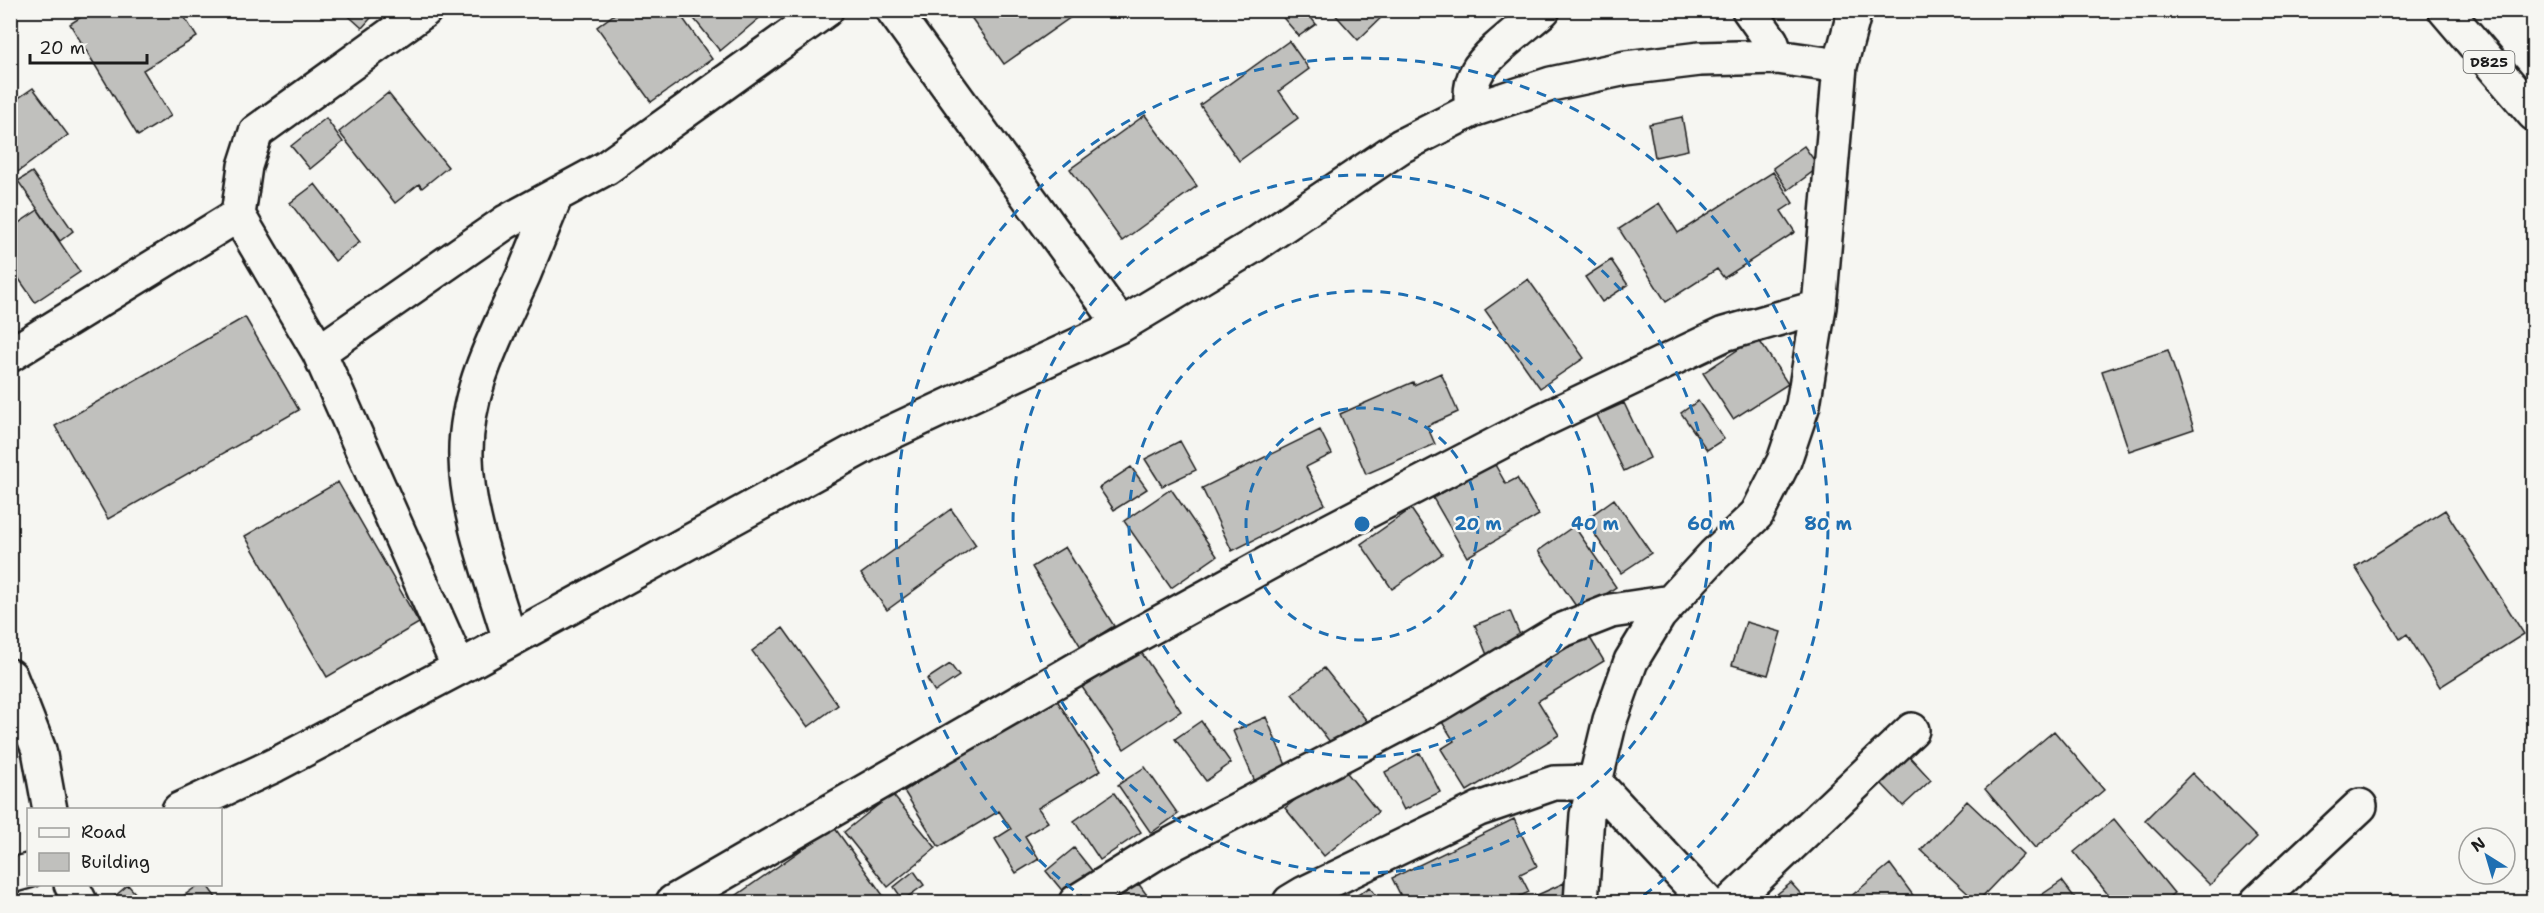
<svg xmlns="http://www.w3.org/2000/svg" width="2544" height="913" font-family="'Shantell Sans',sans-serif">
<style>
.building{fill:#c0c0bd;stroke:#1c1c1c;stroke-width:1.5}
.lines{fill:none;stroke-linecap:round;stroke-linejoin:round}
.minor-casing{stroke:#1c1c1c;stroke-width:38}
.highway-casing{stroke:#1c1c1c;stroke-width:38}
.minor{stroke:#f6f6f2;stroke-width:33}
.highway{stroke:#f6f6f2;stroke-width:33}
.ring{fill:none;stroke:#1f6fb2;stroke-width:3;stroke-dasharray:10 8}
.labels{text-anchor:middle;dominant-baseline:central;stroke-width:4.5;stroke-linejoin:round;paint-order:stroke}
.shield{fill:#f6f6f2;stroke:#5d5d5c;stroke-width:1.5}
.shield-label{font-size:14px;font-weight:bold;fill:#1c1c1c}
.centre{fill:#1f6fb2;stroke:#f6f6f2;stroke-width:3}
.ring-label{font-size:18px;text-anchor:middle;font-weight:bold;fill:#1f6fb2;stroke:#f6f6f2;stroke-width:4.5;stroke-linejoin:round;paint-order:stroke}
</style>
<rect width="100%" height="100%" fill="#f6f6f2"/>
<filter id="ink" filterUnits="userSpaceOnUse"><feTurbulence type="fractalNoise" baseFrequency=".0167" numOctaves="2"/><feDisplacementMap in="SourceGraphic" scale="12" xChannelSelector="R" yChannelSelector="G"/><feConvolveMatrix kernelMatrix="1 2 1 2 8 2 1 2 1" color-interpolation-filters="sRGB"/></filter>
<g filter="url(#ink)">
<!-- building -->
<path class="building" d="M92 10H180L197 37 143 70 171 116 138 136 70 24Z
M342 10H378L362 28Z
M620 10H677L712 59 651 102 597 27Z
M687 10H769L720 51Z
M971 10H1081L1004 64 968 13Z
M1282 10H1305L1316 24 1299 36 1279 13Z
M1331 10H1389L1358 40Z
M1289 41 1309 69 1279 91 1298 118 1239 161 1200 105Z
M33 88 68 135 15 174 10 167V104Z
M388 93 448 167 422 188 419 184 395 203 339 132Z
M1145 115 1197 186 1122 241 1070 169Z
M1682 117 1688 150 1655 157 1649 124Z
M326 118 343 142 310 169 291 146Z
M1804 146 1819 167 1788 190 1773 168Z
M32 172 73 231 60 241 18 181Z
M1773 172 1793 203 1781 211 1795 232 1724 278 1717 269 1666 302 1619 229 1659 203 1678 233Z
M315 184 360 242 335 261 290 203Z
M38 210 80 272 35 302 10 266V229Z
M1611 260 1628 285 1602 302 1585 277Z
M1528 279 1584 358 1540 388 1485 310Z
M245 317 299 410 108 519 55 426Z
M1757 337 1788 384 1733 419 1703 373Z
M2168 350 2194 429 2129 451 2102 371Z
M1441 373 1458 412 1427 426 1435 444 1366 474 1340 414 1413 382 1414 385Z
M1698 401 1724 439 1707 450 1681 413Z
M1624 403 1650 458 1624 471 1597 415Z
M1320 430 1332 454 1306 467 1325 504 1232 551 1202 488Z
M1180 441 1196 470 1162 486 1145 459Z
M1494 463 1506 484 1517 478 1539 515 1467 557 1433 498Z
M1131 467 1147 489 1114 510 1099 488Z
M338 482 419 623 327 677 245 536Z
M1171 489 1217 556 1171 588 1124 521Z
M1614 499 1651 553 1621 573 1585 520Z
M951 509 976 545 887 610 861 574Z
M1411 509 1442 554 1392 589 1361 544Z
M2445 510 2524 634 2440 687 2407 634 2400 639 2355 567Z
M1574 526 1616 587 1580 612 1538 551Z
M1065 547 1114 626 1081 647 1032 567Z
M1510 611 1522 640 1487 655 1475 625Z
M1746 622 1781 632 1768 675 1732 665Z
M783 628 838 705 808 727 752 651Z
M1587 633 1604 661 1538 701 1559 735 1467 791 1441 749 1454 741 1442 722Z
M1139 649 1181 711 1124 749 1082 687Z
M950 664 959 676 935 692 927 679Z
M1324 668 1367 721 1334 747 1292 694Z
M1055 697 1101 770 1038 808 1048 822 1025 836 1039 859 1016 873 995 839 1011 829 999 811 939 847 904 791Z
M1266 717 1288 770 1256 784 1233 731Z
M1201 721 1231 763 1206 781 1175 739Z
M2054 731 2104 790 2035 848 1985 789Z
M1420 753 1440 792 1404 810 1385 772Z
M1909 756 1931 780 1903 806 1880 782Z
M1340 764 1378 812 1324 856 1285 808Z
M1145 767 1178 814 1151 833 1118 785Z
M2192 773 2257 838 2210 885 2145 820Z
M1114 793 1141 832 1100 860 1074 821Z
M892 794 936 848 888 887 844 832Z
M1967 801 2023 854 1977 902 1921 850Z
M1514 819 1537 866 1520 874 1529 892 1508 902H1404L1392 878Z
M2114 819 2174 893 2163 902H2114L2074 852Z
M834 827 885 898 879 902H727Z
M1074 848 1093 872 1065 894 1046 871Z
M1890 864 1918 902H1844Z
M914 871 924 885 903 900 894 887Z
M2062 881 2078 902H2031Z
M1138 883 1152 902H1110Z
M1564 883 1572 902H1535L1533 897Z
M1791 883 1808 902H1774L1771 899Z
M200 884H206L219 902H175Z
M128 885 143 902H108Z
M1370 887 1381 902H1347Z
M2390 894 2398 902H2381Z
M999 896 1004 902H990Z"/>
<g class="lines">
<!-- minor casing -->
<g class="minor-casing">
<path id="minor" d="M425 10 256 132 245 166 238 215 319 352 459 668
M893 10 1121 325
M1749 10 1771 41 1777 57
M1472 110C1470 97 1470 84 1477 72 1486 54 1525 26 1543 10
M319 352 506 222 606 168 826 10
M10 355 238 215
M510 640C493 582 467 517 466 458 464 392 497 334 523 276 534 249 545 222 556 195
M10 676 39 750 50 810
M179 810 275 765 459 668 877 439 1121 325 1253 246 1401 146 1472 110 1551 84 1626 68 1700 59 1777 57 1840 66
M10 876 28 871
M71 884 80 902
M673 902 1110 650 1281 556 1541 421 1724 334 1819 307
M1076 902 1157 852 1437 705 1560 631 1611 611 1671 602
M1290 902 1305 893 1479 809 1554 783 1595 782 1707 902
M1581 902 1587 815 1610 720 1631 661 1659 615 1714 555 1757 514 1784 461 1803 405 1819 307 1840 66 1855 10
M1731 902 1912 730
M2257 902 2360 806"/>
</g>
<!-- highway casing -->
<g class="highway-casing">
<path id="highway" d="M2445 10 2534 114"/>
</g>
<!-- minor -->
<use href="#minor" class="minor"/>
<!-- highway -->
<use href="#highway" class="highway"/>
</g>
</g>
<!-- distance rings -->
<g class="ring">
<circle cx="1362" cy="524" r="116"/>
<circle cx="1362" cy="524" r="233"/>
<circle cx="1362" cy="524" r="349"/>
<path d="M1088 901A466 466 0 1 1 1636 901"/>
</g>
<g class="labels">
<!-- shield labels -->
<rect class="shield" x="2463.5" y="51" width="51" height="22" rx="4.5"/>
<g class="shield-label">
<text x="2489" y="62">D825</text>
</g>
</g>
<circle cx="1362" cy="524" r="9" class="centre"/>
<g class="ring-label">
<text x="1478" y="530">20 m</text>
<text x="1595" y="530">40 m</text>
<text x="1711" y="530">60 m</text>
<text x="1828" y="530">80 m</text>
</g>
<!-- margin -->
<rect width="2544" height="913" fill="none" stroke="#f6f6f2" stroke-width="36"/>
<rect x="18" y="18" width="2508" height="877" fill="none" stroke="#1c1c1c" stroke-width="2" filter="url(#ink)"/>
<!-- legend -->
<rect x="27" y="808" width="195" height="78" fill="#f6f6f2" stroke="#9f9f9c" stroke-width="1.5"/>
<rect x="39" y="828" width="30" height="9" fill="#f6f6f2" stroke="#9f9f9c" stroke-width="1.5"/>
<text x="81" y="838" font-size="18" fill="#1c1c1c">Road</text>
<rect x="39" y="853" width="30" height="18" fill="#c0c0bd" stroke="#9f9f9c" stroke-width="1.5"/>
<text x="81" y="868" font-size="18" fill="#1c1c1c">Building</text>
<!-- north arrow -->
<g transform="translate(2487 856) rotate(323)"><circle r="28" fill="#f6f6f2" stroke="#9f9f9c" stroke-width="1.5"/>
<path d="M0-4.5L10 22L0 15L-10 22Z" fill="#1f6fb2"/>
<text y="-9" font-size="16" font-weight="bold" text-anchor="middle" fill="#1c1c1c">N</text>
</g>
<!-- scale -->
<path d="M30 54v9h117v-9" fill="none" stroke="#1c1c1c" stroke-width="3"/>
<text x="39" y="54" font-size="18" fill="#1c1c1c" stroke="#f6f6f2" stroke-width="4.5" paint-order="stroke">20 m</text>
</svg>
